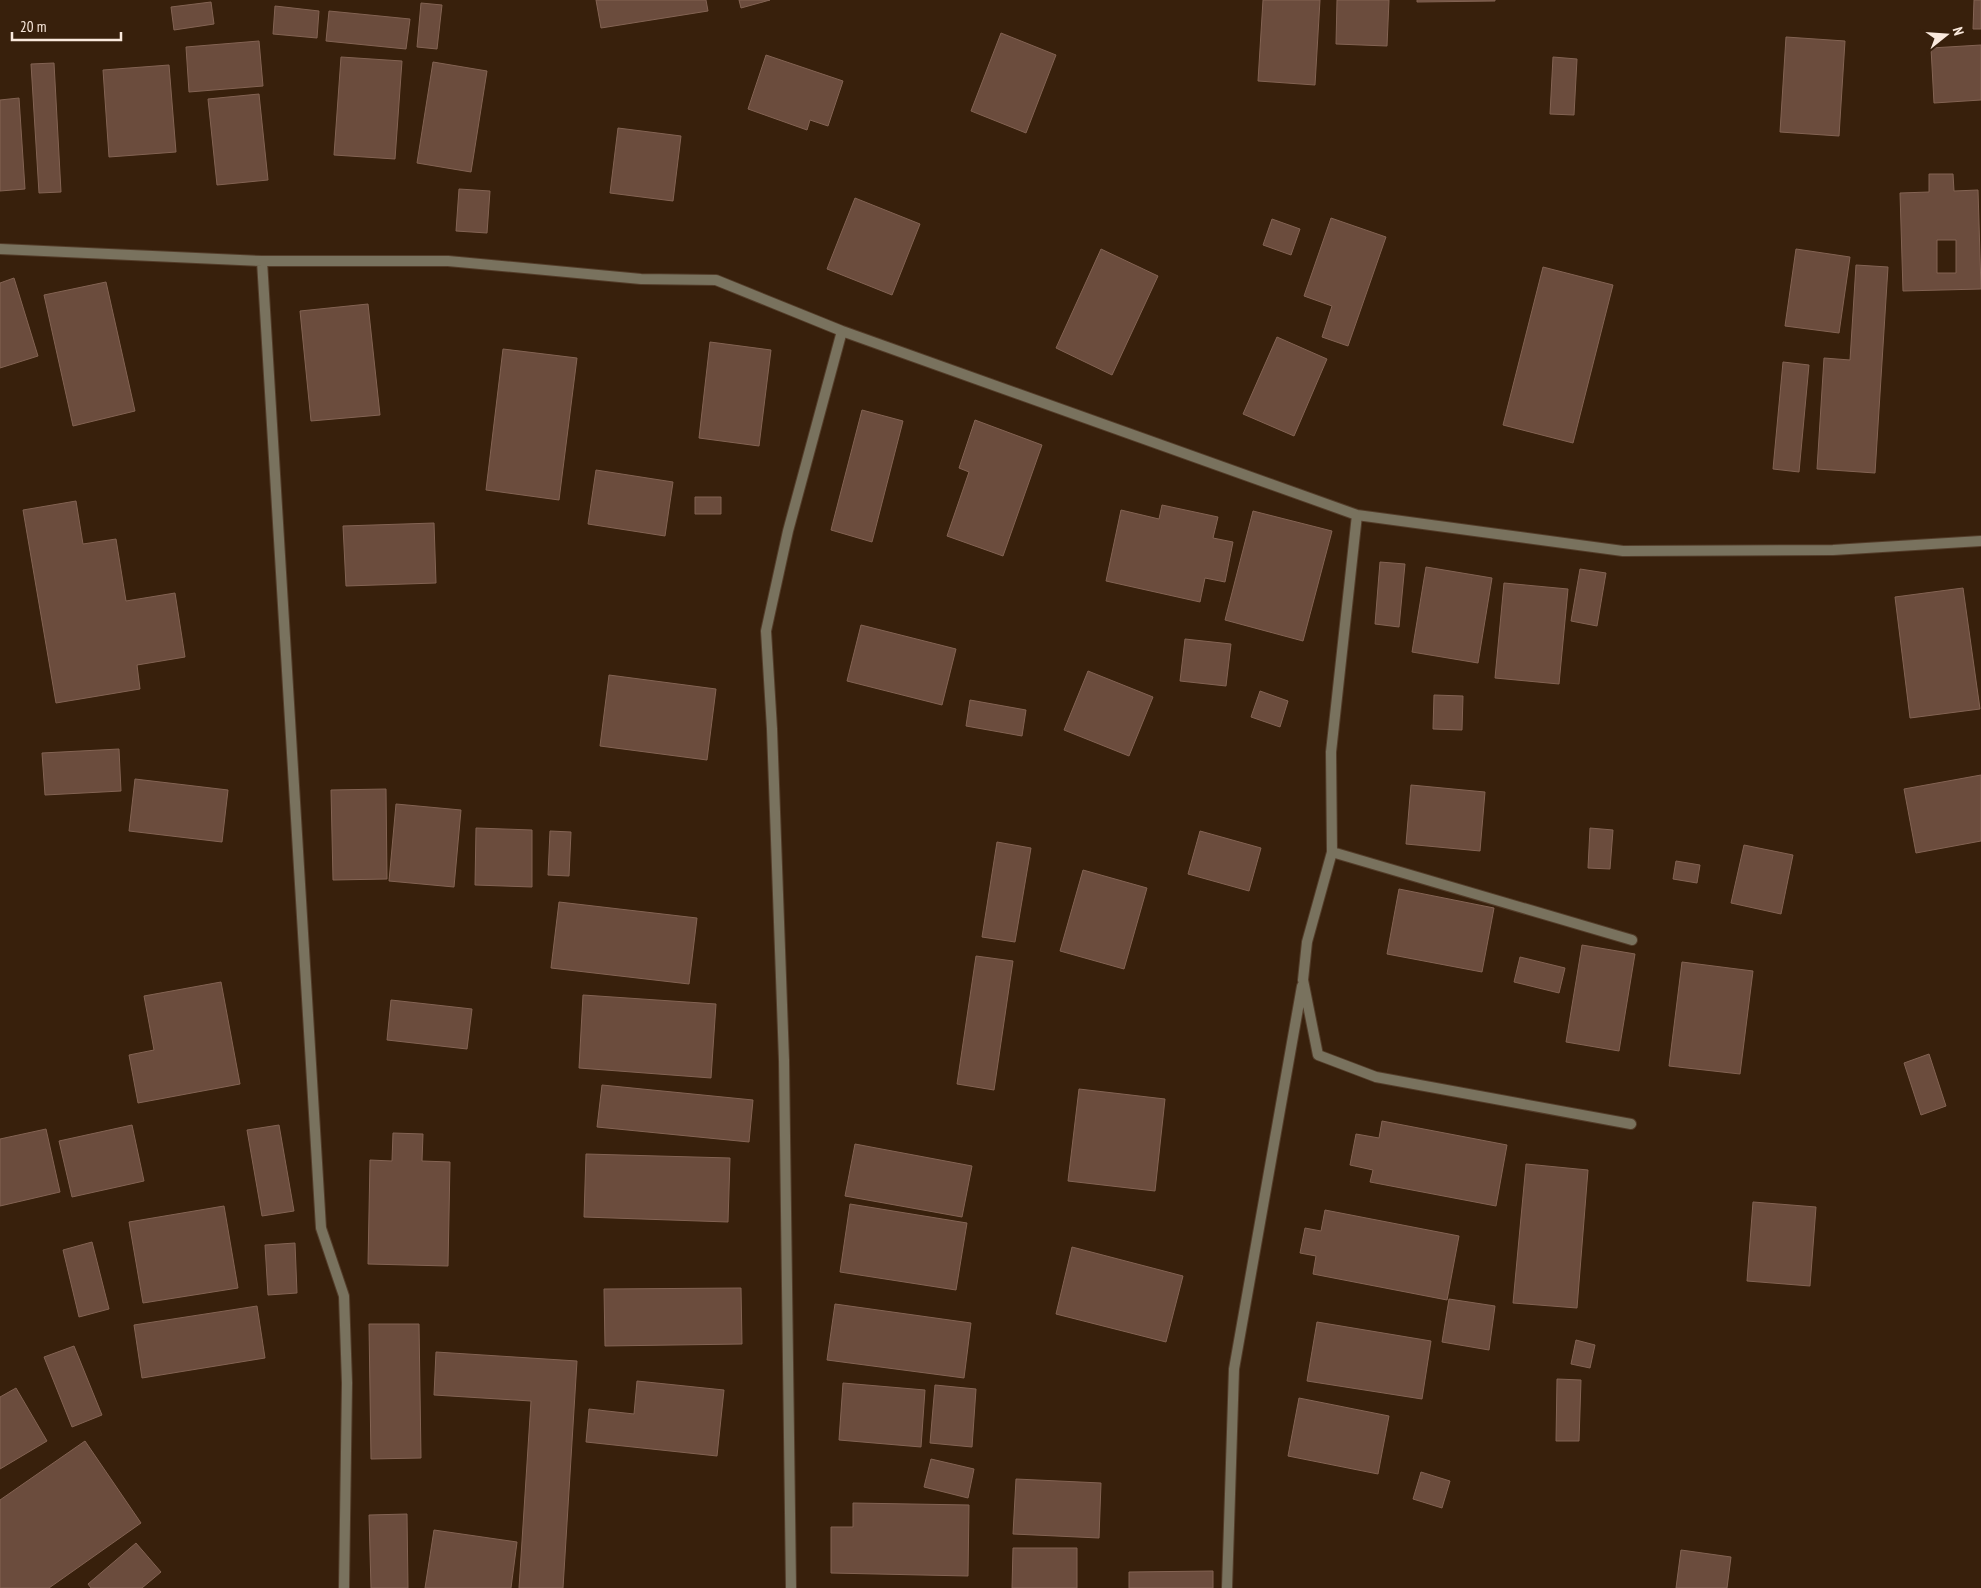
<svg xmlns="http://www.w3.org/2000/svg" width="1981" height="1588" font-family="'PT Sans Narrow',sans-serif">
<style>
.building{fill:#6b4c3d;stroke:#836353;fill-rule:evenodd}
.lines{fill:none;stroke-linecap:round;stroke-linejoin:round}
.minor-casing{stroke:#533c29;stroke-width:12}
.minor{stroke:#79725e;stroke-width:10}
</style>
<rect width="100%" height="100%" fill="#38200c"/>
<!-- building -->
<path class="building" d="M596 0H706L708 11 601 28Z
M739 0H770L741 8Z
M1263 0H1320L1315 85 1258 81Z
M1337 0H1389L1387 46 1336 44Z
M1417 0H1495V1L1417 2Z
M1974 0H1981V29H1973Z
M211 2 214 24 174 30 171 7Z
M421 3 442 5 437 49 417 47Z
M275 6 319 11 317 38 273 34Z
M329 11 410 19 406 49 326 41Z
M1001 33 1056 55 1026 133 971 111Z
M1786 37 1845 41 1839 136 1780 132Z
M259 41 263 86 189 92 186 47Z
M1981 45V100L1934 103 1931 48Z
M766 55 843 81 828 126 810 120 807 130 748 109Z
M341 57 402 61 395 159 334 155Z
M1553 57 1577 59 1574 115 1550 114Z
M433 62 487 71 471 172 417 163Z
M54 63 61 192 39 193 31 64Z
M169 65 176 152 109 157 103 70Z
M259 94 268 180 217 185 208 99Z
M19 98 25 189 0 191V100Z
M618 128 681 136 673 201 610 193Z
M1929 174H1953L1954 191 1978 190 1981 289 1903 291 1900 193 1929 192ZM1937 240H1956V273H1937Z
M459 189 490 191 487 233 456 231Z
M855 198 920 224 892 295 827 269Z
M1331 218 1386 237 1348 346 1322 337 1332 306 1304 296Z
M1272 219 1300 229 1291 255 1263 245Z
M1101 249 1158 276 1112 375 1056 348Z
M1796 249 1850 257 1839 333 1785 326Z
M1856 265 1888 267 1875 473 1817 469 1824 358 1850 360Z
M1543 267 1613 285 1573 443 1503 425Z
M14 278 38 356 0 368V283Z
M106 282 135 411 73 426 44 295Z
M368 304 380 415 311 421 300 311Z
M1277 337 1327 359 1294 436 1243 414Z
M710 342 771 350 759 446 699 438Z
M503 349 577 358 559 500 486 490Z
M1783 362 1809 365 1799 472 1773 469Z
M862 410 903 421 872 542 831 530Z
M975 420 1042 445 1003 556 947 536 969 472 959 468Z
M596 470 673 482 665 536 588 524Z
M695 497H721V514H695Z
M76 501 83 544 116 539 126 601 175 593 185 657 137 665 140 689 56 703 23 510Z
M1162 505 1218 517 1213 538 1233 542 1225 582 1205 578 1200 602 1106 581 1121 510 1159 519Z
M1253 511 1332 531 1303 641 1225 620Z
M434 523 436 583 346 586 343 526Z
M1380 562 1405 564 1399 627 1375 624Z
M1426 567 1492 578 1478 663 1412 652Z
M1580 569 1606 573 1597 626 1571 621Z
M1504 583 1568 589 1559 684 1495 678Z
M1963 588 1980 709 1910 718 1895 597Z
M861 625 956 649 942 705 847 681Z
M1185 639 1231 644 1226 686 1180 681Z
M1088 671 1153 697 1129 756 1064 730Z
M609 675 716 689 707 760 600 746Z
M1260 691 1288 701 1280 727 1251 717Z
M1434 695 1463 696 1462 730 1433 729Z
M970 700 1026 710 1022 736 966 726Z
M119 749 121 791 45 795 42 753Z
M1981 775V841L1916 853 1904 789Z
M135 779 228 790 222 842 129 831Z
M1411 785 1485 792 1480 851 1406 844Z
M386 789 387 879 333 880 331 790Z
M396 804 461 810 454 887 389 881Z
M476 828 532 830V887L475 885Z
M1590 828 1613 830 1610 869 1588 868Z
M550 831 571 832 569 876 548 875Z
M1200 831 1261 848 1249 891 1188 874Z
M997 842 1031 848 1015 942 982 937Z
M1744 845 1793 855 1781 914 1731 903Z
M1676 861 1700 865 1697 883 1673 879Z
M1083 870 1147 888 1124 969 1060 951Z
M1399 889 1494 908 1482 972 1387 954Z
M559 902 697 918 689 984 551 968Z
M1582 945 1635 954 1619 1051 1566 1042Z
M976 956 1013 961 994 1090 957 1084Z
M1520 957 1565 968 1559 993 1514 982Z
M1682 962 1753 971 1740 1074 1669 1066Z
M221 982 240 1084 138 1103 129 1055 154 1050 144 996Z
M583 995 716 1004 711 1078 579 1068Z
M391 1000 472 1009 467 1049 387 1040Z
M1929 1054 1946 1106 1921 1115 1904 1063Z
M602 1085 753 1100 749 1142 597 1127Z
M1079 1089 1165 1099 1155 1191 1068 1181Z
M1382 1121 1507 1145 1496 1206 1370 1182 1373 1170 1350 1165 1356 1134 1379 1138Z
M132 1125 144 1181 72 1197 59 1141Z
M279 1125 294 1211 262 1216 247 1130Z
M46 1129 60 1192 0 1206V1139Z
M393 1133 423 1134 422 1161 450 1162 448 1266 368 1264 370 1160 392 1161Z
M855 1144 972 1166 962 1217 845 1196Z
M586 1154 730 1158 728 1222 584 1217Z
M1526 1164 1588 1170 1577 1308 1513 1303Z
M1753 1202 1816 1207 1810 1286 1747 1281Z
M850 1204 967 1223 956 1290 840 1272Z
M224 1206 238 1288 143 1303 129 1222Z
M1325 1210 1459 1236 1447 1300 1313 1274 1316 1256 1300 1253 1305 1228 1321 1231Z
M92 1242 109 1309 79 1317 63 1250Z
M295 1243 297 1293 268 1295 265 1245Z
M1072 1247 1183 1276 1166 1342 1056 1314Z
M741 1288 742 1344 605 1346 604 1289Z
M1449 1299 1495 1306 1489 1350 1442 1342Z
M835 1304 971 1323 964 1378 827 1360Z
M257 1306 265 1358 142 1378 134 1325Z
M1317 1322 1431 1341 1422 1399 1307 1381Z
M369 1324H419L421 1458 371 1459Z
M1576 1340 1595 1345 1590 1368 1571 1364Z
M74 1346 102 1415 72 1427 44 1357Z
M436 1352 577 1361 563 1588H519L531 1401 434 1395Z
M1557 1379 1581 1380 1579 1441H1556Z
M637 1381 724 1390 717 1456 586 1442 589 1409 634 1414Z
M843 1383 925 1390 921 1447 839 1440Z
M935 1385 976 1389 972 1447 930 1443Z
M16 1388 47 1441 0 1469V1397Z
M1299 1398 1389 1416 1378 1474 1288 1456Z
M85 1441 141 1523 49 1588H0V1500Z
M931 1459 974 1469 968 1498 924 1487Z
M1421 1472 1450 1481 1442 1508 1413 1499Z
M1016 1479 1101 1483 1099 1538 1013 1534Z
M853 1503 969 1505 968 1576 831 1573V1527H853Z
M407 1514 408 1588H371L369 1515Z
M434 1530 517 1542 511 1588H425Z
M136 1543 161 1572 142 1588H91L88 1584Z
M1013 1548H1077V1588H1012Z
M1681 1550 1731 1557 1727 1588H1676Z
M1213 1571V1588H1129V1572Z"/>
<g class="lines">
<!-- minor casing -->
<g class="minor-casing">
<path id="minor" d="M0 249 262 261H448L641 279 716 280 842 331 1357 515 1623 551 1833 550 1981 541
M262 261 321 1228 344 1296 347 1383 344 1588
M1357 515 1331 752 1332 852 1307 942 1303 980 1318 1055 1376 1077 1631 1124
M1332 852 1632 940
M791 1588 784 1060 772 729 766 631 788 531 842 331
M1227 1588 1234 1369 1302 986"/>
</g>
<!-- minor -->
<use href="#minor" class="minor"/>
</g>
<!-- north arrow -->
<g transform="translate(1946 35) rotate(73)" stroke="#38200c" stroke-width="4" paint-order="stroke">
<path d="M0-4L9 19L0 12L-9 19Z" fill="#fae9dd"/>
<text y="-8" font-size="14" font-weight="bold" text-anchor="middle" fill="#fae9dd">N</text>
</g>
<!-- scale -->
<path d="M12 32v8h109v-8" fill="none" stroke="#fae9dd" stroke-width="2.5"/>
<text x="20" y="32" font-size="15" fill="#fae9dd" stroke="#38200c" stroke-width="4" paint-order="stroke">20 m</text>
</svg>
